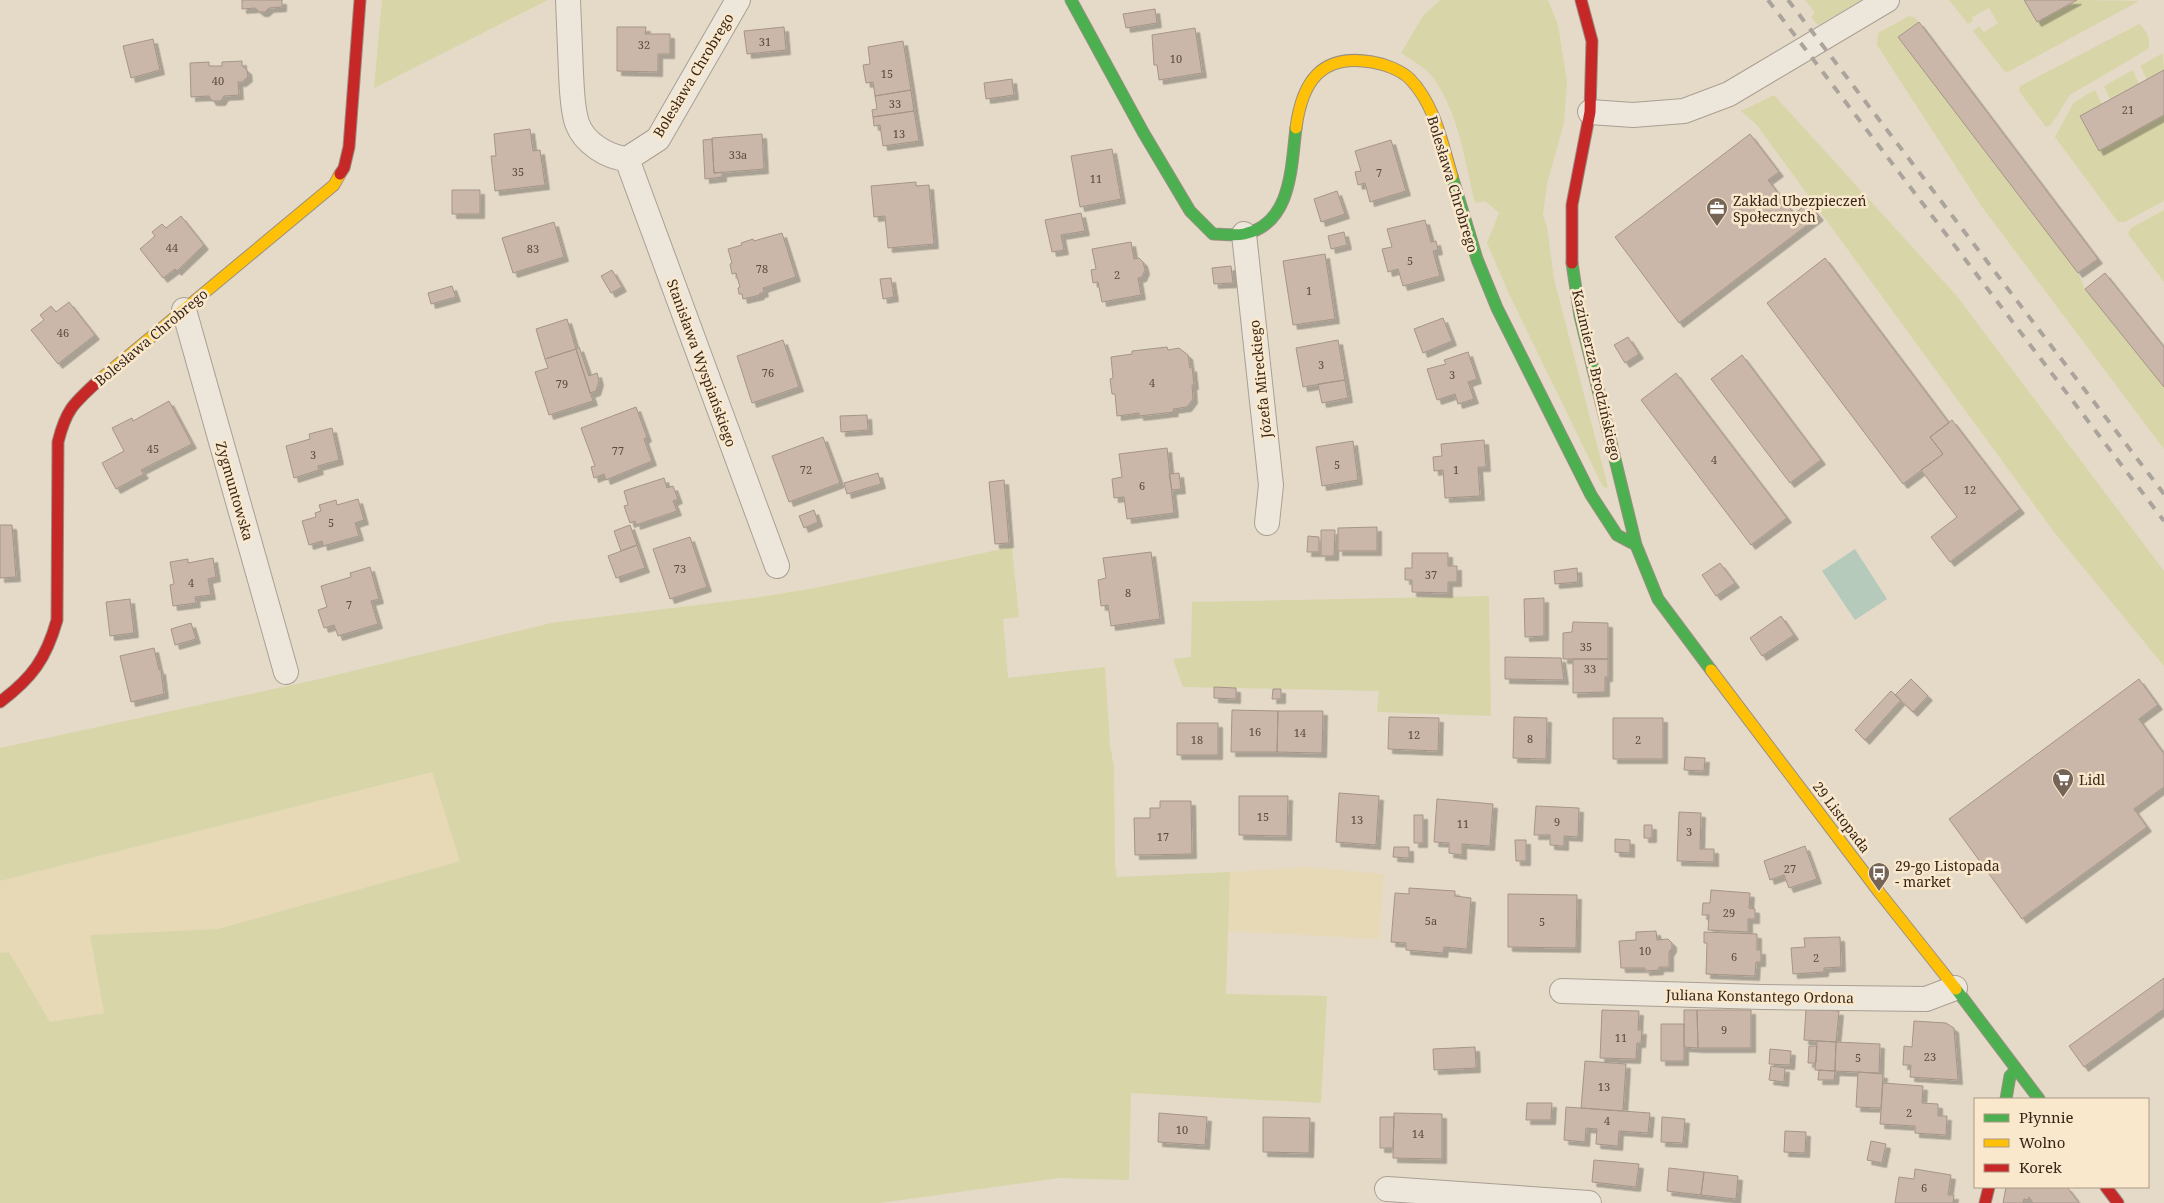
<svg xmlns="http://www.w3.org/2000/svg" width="2164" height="1203" font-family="'Noto Serif',serif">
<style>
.farmland{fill:#e7d9b6}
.green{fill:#d8d5a8}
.water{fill:#b5cabb}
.building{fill:#cab7a9;stroke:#a59588;filter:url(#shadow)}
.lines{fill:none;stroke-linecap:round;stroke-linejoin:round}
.street-casing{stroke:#aa9f92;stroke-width:26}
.fast-casing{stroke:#998f82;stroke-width:13}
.slow-casing{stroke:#998f82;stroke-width:13}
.jam-casing{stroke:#998f82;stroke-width:13}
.street{stroke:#ece6db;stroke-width:24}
.fast{stroke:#4caf50;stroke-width:11}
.slow{stroke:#ffc107;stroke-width:11}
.jam{stroke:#c62828;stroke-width:11}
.rail{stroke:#aba49c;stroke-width:4;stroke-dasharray:9 9;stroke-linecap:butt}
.labels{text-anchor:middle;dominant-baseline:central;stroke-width:5;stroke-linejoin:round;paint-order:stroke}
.number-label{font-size:11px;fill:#5d4a3e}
.street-label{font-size:14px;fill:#39261a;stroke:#f9e8cc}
.poi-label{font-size:14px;fill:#39261a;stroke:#f9e8cc;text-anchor:start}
</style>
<defs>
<filter id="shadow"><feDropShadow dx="4.5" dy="4.5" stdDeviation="0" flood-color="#0004"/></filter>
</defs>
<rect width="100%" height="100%" fill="#e5dac8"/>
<!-- farmland -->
<path class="farmland" d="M432 772 460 861 218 929 90 935 104 1013 50 1022 9 952 0 953V881Z
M1307 867 1384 874 1379 939 1228 931 1230 872Z"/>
<!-- green -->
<path class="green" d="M382 0H548L374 88Z
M1440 0H1548L1558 25 1567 82 1564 123 1547 184 1543 215 1547 227 1554 279 1608 487 1605 488 1602 485 1509 294 1487 243 1499 213 1485 201 1475 203C1465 162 1459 114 1434 79 1426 68 1412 60 1401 53L1423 16Z
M1805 0H1862L1818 25 1811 17 1815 13Z
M1949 0H2024L2037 22 2077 0 2139 1 2008 72 2004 71 1973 31 1979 26 1984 32 1998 23 1989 8 1972 17 1973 21 1968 24Z
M1909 16 1914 17 1919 22 1898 37 2078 273 2085 289 2164 387V449L1982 207 1877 45 1878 33Z
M2139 24C2146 29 2152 41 2148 49L2070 95 2051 125 2046 127 2019 91 2020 86Z
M2163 53 2164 70 2147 79 2140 66Z
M2133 70 2139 84 2110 100 2104 86Z
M2095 90 2102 104 2164 115V201L2125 222H2118L2055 137 2074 102Z
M1774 95 1956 295 2164 571V666L2054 532 1756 124 1741 111Z
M2164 210V282L2128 234 2131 228Z
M1012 547 1019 617 1003 619 1008 678 1105 667 1110 745 1114 767 1115 864 1117 877 1230 872 1226 994 1327 996 1321 1103 1131 1093 1129 1180 1060 1178 880 1203H0V953L9 952 50 1022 104 1013 90 935 218 929 460 861 432 772 0 881V748L315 680 551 623 754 598 815 588Z
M1489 596 1491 716 1377 712 1379 691 1183 687 1173 659 1191 657 1192 602Z"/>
<!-- water -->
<path class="water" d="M1855 549 1887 599 1855 620 1822 571Z"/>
<!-- building -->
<path class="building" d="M242 0H282V7L269 8 265 12H260L255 8 242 9Z
M2024 0H2077L2037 22Z
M1155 9 1157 23 1126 28 1123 14Z
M1919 22 2098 259 2078 273 1898 37Z
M617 27H646L645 34H670V54H658V72L617 71Z
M784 27 786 50 747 54 744 31Z
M1195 28 1202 73 1159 80 1157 65H1154L1152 35Z
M153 39 160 70 131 78 123 46Z
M903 41 911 90 875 96 873 82 866 83 863 65 870 64 868 47Z
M242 61V66L247 70 248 77 242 82H238L239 95 224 96 221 101H212L209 96 191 97 190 63 209 62V66H222V62Z
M2164 70V115L2099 151 2080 116Z
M1012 79 1014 95 986 99 984 83Z
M911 90 914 111 873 117 872 110 877 109 875 96Z
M914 111 919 141 883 146 880 125 874 126 873 117Z
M530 129 533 151 540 150 545 185 495 191 491 156H496L494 134Z
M762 134 764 169 714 173 712 138Z
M1750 134 1779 172 1768 180 1794 214 1808 203 1819 216 1679 323 1615 237Z
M712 139 714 173 722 172V177L705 179 703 140Z
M1391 140 1406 191 1370 202 1365 183 1358 185 1355 172 1361 171 1355 151Z
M1112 149 1121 199 1080 207 1071 156Z
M916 182V186L929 185 934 244 888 248 885 216 874 217 871 186Z
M452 190H480V214H452Z
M1337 191 1345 214 1321 222 1314 199Z
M1081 213 1085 231 1061 235 1064 250 1052 252 1045 220Z
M181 216 204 245 177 271 175 269 163 278 140 249 155 236 152 232 162 224 166 228Z
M1425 220 1431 242 1436 241 1438 250 1433 251 1440 276 1403 286 1398 269 1388 272 1382 249 1392 247 1387 229Z
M554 222 564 257 513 273 502 238Z
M1344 232 1347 245 1331 249 1328 236Z
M782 233 796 277 763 288 764 292 759 294 760 295 743 299 742 294H739L738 288 740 287 736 273 732 274 730 264 732 263 728 249 742 245 741 243 753 239 754 241Z
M1131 242 1134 259 1139 258 1143 262 1145 270 1142 277 1138 278 1141 295 1102 302 1098 282 1093 283 1091 270 1096 269 1092 249Z
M1325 254 1335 319 1293 325 1283 261Z
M1825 258 1949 423 1930 437 1943 454 1903 484 1767 303Z
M1231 266 1233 283 1214 284 1212 268Z
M612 270 622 287 611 293 601 276Z
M2105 273 2164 347V387L2085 289Z
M891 278 894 297 883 299 880 279Z
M452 286 456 297 431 304 428 293Z
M69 302 95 335 58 364 31 330 44 320 40 315 51 306 56 312Z
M1443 318 1452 341 1423 353 1414 329Z
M567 319 576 349 545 359 536 329Z
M1628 337 1639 354 1625 363 1614 345Z
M783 340 799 387 752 403 737 356Z
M1338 340 1345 380 1303 387 1296 348Z
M579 347 589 376 597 373 599 381 596 391 590 393 576 349Z
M1167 347 1168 350 1179 348 1188 355 1190 368 1192 367 1194 385H1192L1193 399 1187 407 1173 409 1174 412 1139 416V413L1117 416 1115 394H1112L1110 379 1113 378 1111 357 1132 354V351Z
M576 349 593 401 549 415 535 372 548 368 545 359Z
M1468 352 1477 379 1468 382 1474 399 1458 404 1455 394 1437 400 1427 369 1446 364 1444 360Z
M1742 355 1821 460 1790 483 1711 379Z
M1676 373 1787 518 1751 545 1641 400Z
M1345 380 1348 398 1322 403 1318 384Z
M169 401 192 444 141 470 144 474 116 489 102 463 124 451 112 428 132 418 133 421Z
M636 407 647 437 644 439 652 461 606 480 604 474 594 478 591 467 595 466 581 428Z
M867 415 868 430 841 432 840 416Z
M1952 420 2020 509 1950 562 1931 537 1957 517 1921 470 1943 454 1930 437Z
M332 428 339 460 318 466 319 470 294 478 286 446 310 439 309 434Z
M823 437 840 483 789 502 772 456Z
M1484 440 1486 467H1478L1480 496 1445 498 1443 470 1434 471 1433 457 1442 456 1441 444Z
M1353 441 1358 480 1322 486 1316 447Z
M1167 448 1174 513 1127 519 1124 497 1114 498 1112 479 1122 477 1119 454Z
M878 473 881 484 847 494 844 483Z
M1179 473 1181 489 1172 490 1169 474Z
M664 478 667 488 673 486 678 499 673 501 677 511 636 525 635 521 630 523 624 506 628 505 624 491Z
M1004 480 1009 543 995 544 989 482Z
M358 499 364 520 355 523 359 536 323 546 322 541 309 545 302 521 316 517 315 513 321 511 319 505 336 500 337 505Z
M814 510 818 522 804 528 799 516Z
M0 525H12L16 577 0 578Z
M630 525 637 545 621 551 614 531Z
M1377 527V551H1338V528Z
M1321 530H1335L1334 556H1321Z
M1308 536 1319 537V552H1307Z
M690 537 707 587 670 599 653 549Z
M637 545 645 568 616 578 608 556Z
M1151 552 1160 619 1111 626 1108 605 1101 606 1098 580 1106 578 1103 558Z
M1412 553H1448V566H1457V582H1448V593L1412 592V580H1405V568H1412Z
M213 558 216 577 208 579 211 595 195 597 196 603 173 606 170 585 174 584 170 562 188 559V563Z
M1720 563 1735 583 1716 596 1702 575Z
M370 567 379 599 371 601 378 624 338 636 334 625 324 628 318 610 327 607 321 586 351 577 350 573Z
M1577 568 1578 582 1555 584 1554 571Z
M1544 598V636L1525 637 1524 599Z
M130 599 134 633 110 636 106 602Z
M1781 616 1794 635 1762 656 1750 638Z
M1573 622 1608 623V659H1563V633L1572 632Z
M191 623 196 639 175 645 171 629Z
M154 648 159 670H161L164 694 131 702 120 656Z
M1505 657 1561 658 1564 680 1505 679Z
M1573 659H1608V677H1605V692L1573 693Z
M1911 679 1928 696 1913 712 1895 695Z
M2139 679 2158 705 2139 719 2164 754V787L2134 809 2147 827 2022 919 1949 819Z
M1214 687 1236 688V699L1214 698Z
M1273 689H1281V699H1272Z
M1891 691 1901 700 1865 740 1855 730Z
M1232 710 1278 711 1277 752H1231Z
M1278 711H1323L1322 753 1277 752Z
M1389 717 1439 718 1438 751 1388 749Z
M1514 717 1547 718 1546 759 1513 758Z
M1613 718H1663V759H1613Z
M1177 723H1218V755H1177Z
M1685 757 1705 758 1704 771 1684 770Z
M1339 793 1379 796 1376 845 1336 842Z
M1239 796H1288L1287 836 1239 835Z
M1437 799 1493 804 1490 846 1462 844V855L1449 853V843L1434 842Z
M1160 801H1191L1192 854 1135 855 1134 818H1150V808H1160Z
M1536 806 1579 808 1578 837 1564 836V846L1550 845V835H1534Z
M1679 812 1701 813 1700 849H1714V862L1677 861Z
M1414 815H1423V843H1414Z
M1644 825H1652V838H1644Z
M1615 839 1630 840V853L1615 852Z
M1515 840H1526V861H1516Z
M1805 846 1817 879 1789 888 1784 875 1770 880 1764 861Z
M1394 847H1409V858L1393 857Z
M1409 888 1455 891V896L1471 898 1467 949 1444 947 1443 953 1406 950V943L1391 942 1395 893 1409 894Z
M1711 890 1750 893 1749 908 1755 909V919H1748V932L1708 930 1709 915H1702L1703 903H1710Z
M1508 894 1577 895 1576 948 1508 947Z
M1656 931 1657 940 1668 939 1672 943V948L1669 952V967H1659V970L1645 971V968H1621L1619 941 1636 940V932Z
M1704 932 1757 934V950H1761V962H1756L1755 976 1706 974 1707 943H1704Z
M1840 937 1841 967 1824 968V972L1793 974 1791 948 1805 947 1804 938Z
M2164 978V1009L2084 1067 2069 1046Z
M1806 1009 1839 1011 1836 1042 1804 1040Z
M1602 1010 1639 1011 1638 1030H1642L1641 1043H1637L1636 1059 1600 1058Z
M1684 1010H1697L1698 1048 1684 1047Z
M1697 1010H1751V1048H1698Z
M1914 1021 1946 1023 1954 1028 1958 1080 1910 1077 1911 1065H1903L1904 1046 1912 1047Z
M1661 1024H1684V1061H1661Z
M1817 1041 1836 1042 1835 1071 1815 1070Z
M1836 1042 1880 1044 1879 1073 1835 1071Z
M1809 1046H1817L1816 1063H1808Z
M1475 1047 1476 1068 1434 1070 1433 1049Z
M1770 1049 1791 1051 1790 1065 1769 1064Z
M1585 1061 1626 1064 1623 1111 1581 1108Z
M1771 1066 1785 1068 1784 1082 1769 1080Z
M1819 1070 1835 1071 1834 1080H1818Z
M1858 1072 1883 1074 1881 1108 1856 1107Z
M1883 1083 1923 1086 1922 1103 1938 1104V1116H1947L1946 1135 1915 1133V1126L1880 1124Z
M1527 1103H1552L1551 1120H1526Z
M1566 1107 1650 1113 1648 1133 1619 1131 1618 1146 1596 1144 1597 1129 1586 1128 1585 1142 1564 1140Z
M1159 1113 1207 1117 1205 1145 1158 1142Z
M1394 1113 1442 1114V1159L1393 1158Z
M1263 1117 1310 1118 1309 1153 1263 1152Z
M1380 1117H1394L1393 1148H1380Z
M1662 1117 1685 1119 1683 1143 1661 1142Z
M1785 1131 1806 1132 1805 1153 1784 1152Z
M1871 1141 1886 1144 1882 1163 1867 1160Z
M1594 1160 1639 1164 1636 1187 1592 1182Z
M1669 1168 1704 1172 1701 1195 1667 1191Z
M1915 1169 1951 1175 1948 1195H1954L1953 1203H1895L1899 1177 1914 1179Z
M1704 1172 1738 1176 1736 1199 1701 1195Z
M2006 1187H2067L2079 1203H2033L2029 1197 2028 1200 2024 1199 2023 1203H2003Z"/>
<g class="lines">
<!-- street casing -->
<g class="street-casing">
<path id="street" d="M568 0C569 24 570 49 571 73 572 89 572 108 577 123 584 143 607 157 627 159L658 139 738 0
M1590 112 1633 115 1684 111 1729 94 1887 0
M627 159 777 566
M1244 234 1271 485 1267 523
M184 310 286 672
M1562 991 1762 997 1926 999 1955 988
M1387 1189 1589 1203"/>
</g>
<!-- fast casing -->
<g class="fast-casing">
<path id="fast" d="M1071 0 1143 132 1190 211 1213 234C1223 234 1235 236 1244 234 1292 224 1291 167 1296 128
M1452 176 1477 259 1497 308 1591 495 1617 535 1636 545
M1572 263 1580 316 1636 545 1658 599 1711 670
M1956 989 2039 1099
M2006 1099 2010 1076 2016 1070"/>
</g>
<!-- slow casing -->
<g class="slow-casing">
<path id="slow" d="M1296 128C1302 82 1321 53 1372 62 1384 64 1401 70 1410 79 1435 105 1442 143 1452 176
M97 382 334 185 340 174
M1711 670 1879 892 1956 989"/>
</g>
<!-- jam casing -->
<g class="jam-casing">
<path id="jam" d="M340 174 344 168 349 147 360 0
M1572 263V205L1590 112 1592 41 1581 0
M0 702C32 678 46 659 57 620L58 442C66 410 73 404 97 382
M2106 1187 2118 1203
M1985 1203 1989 1187"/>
</g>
<!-- street -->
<use href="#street" class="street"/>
<!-- fast -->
<use href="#fast" class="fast"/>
<!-- slow -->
<use href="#slow" class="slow"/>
<!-- jam -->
<use href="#jam" class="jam"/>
<!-- rail -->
<path class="rail" d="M1768 0 2164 521
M1788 0 2164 494"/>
</g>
<!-- icons -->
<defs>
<g id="office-pin" transform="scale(1.125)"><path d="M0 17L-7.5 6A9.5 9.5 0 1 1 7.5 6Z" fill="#756557" stroke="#f9e8cc"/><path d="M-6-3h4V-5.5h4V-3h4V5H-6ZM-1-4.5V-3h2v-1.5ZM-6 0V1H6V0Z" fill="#fff"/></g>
<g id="supermarket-pin" transform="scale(1.125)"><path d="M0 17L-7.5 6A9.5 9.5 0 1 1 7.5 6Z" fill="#756557" stroke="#f9e8cc"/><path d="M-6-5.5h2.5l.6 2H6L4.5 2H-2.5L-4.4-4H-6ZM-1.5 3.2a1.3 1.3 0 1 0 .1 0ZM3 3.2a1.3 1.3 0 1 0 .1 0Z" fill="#fff"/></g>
<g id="bus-pin" transform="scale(1.125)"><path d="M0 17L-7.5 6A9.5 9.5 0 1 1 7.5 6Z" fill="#756557" stroke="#f9e8cc"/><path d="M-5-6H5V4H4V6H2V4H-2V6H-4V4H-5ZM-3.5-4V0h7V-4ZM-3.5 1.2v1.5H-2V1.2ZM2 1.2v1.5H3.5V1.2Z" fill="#fff"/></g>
</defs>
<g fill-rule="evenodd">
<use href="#office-pin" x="1717" y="208"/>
<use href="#supermarket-pin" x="2063" y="779"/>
<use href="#bus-pin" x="1879" y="873"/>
</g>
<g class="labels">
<!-- number labels -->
<g class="number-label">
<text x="765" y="41">31</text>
<text x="644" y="44">32</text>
<text x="1176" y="58">10</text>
<text x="887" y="73">15</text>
<text x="218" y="80">40</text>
<text x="895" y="103">33</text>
<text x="2128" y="109">21</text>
<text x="899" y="133">13</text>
<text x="738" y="154">33a</text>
<text x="518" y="171">35</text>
<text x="1379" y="172">7</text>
<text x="1096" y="178">11</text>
<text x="172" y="247">44</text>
<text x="533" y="248">83</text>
<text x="1410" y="260">5</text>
<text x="762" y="268">78</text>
<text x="1117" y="274">2</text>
<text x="1309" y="290">1</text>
<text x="63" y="332">46</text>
<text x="1321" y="364">3</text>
<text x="768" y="372">76</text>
<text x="1452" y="374">3</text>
<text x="1152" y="382">4</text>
<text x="562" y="383">79</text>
<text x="153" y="448">45</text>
<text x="618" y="450">77</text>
<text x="313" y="454">3</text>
<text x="1714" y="459">4</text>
<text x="1337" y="464">5</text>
<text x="806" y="469">72</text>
<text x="1456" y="469">1</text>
<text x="1142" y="485">6</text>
<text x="1970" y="489">12</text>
<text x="331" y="522">5</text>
<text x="680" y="568">73</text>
<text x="1431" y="574">37</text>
<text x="191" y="582">4</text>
<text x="1128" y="592">8</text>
<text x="349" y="604">7</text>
<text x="1586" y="646">35</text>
<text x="1590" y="668">33</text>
<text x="1255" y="731">16</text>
<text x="1300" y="732">14</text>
<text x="1414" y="734">12</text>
<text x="1530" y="738">8</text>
<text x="1197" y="739">18</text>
<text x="1638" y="739">2</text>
<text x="1263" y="816">15</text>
<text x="1357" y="819">13</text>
<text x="1557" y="821">9</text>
<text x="1463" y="823">11</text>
<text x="1689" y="831">3</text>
<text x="1163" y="836">17</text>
<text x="1790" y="868">27</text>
<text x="1729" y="912">29</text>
<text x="1431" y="920">5a</text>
<text x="1542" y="921">5</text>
<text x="1645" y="950">10</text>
<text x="1734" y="956">6</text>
<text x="1816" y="957">2</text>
<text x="1724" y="1029">9</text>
<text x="1621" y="1037">11</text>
<text x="1930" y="1056">23</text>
<text x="1858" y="1057">5</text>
<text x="1604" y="1086">13</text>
<text x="1909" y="1112">2</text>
<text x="1607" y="1120">4</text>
<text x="1182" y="1129">10</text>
<text x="1418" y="1133">14</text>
<text x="1924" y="1187">6</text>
</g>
<!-- street labels -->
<g class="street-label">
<text transform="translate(693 75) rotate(-59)">Bolesława Chrobrego</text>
<text transform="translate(1453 184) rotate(73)">Bolesława Chrobrego</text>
<text transform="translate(151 337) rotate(-40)">Bolesława Chrobrego</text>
<text transform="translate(702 363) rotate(70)">Stanisława Wyspiańskiego</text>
<text transform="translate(1597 375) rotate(77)">Kazimierza Brodzińskiego</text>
<text transform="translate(1260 379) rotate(-96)">Józefa Mireckiego</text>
<text transform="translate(235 491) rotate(74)">Zygmuntowska</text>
<text transform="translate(1842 817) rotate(53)">29 Listopada</text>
<text transform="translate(1760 996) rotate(1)">Juliana Konstantego Ordona</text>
</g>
<!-- poi labels -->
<g class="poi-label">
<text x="1733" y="200">Zakład Ubezpieczeń<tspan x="1733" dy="16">Społecznych</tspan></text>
<text x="2079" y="779">Lidl</text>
<text x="1895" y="865">29-go Listopada<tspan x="1895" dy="16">- market</tspan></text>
</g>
</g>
<!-- legend -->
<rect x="1974" y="1098" width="175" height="90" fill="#f9e8cc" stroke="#ac9a85"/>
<rect x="1984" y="1114" width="25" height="8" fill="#4caf50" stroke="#ac9a85"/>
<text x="2019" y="1123" font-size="15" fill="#39261a">Płynnie</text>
<rect x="1984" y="1139" width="25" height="8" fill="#ffc107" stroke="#ac9a85"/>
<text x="2019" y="1148" font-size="15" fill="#39261a">Wolno</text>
<rect x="1984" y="1164" width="25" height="8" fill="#c62828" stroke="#ac9a85"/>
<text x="2019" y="1173" font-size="15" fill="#39261a">Korek</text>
</svg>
